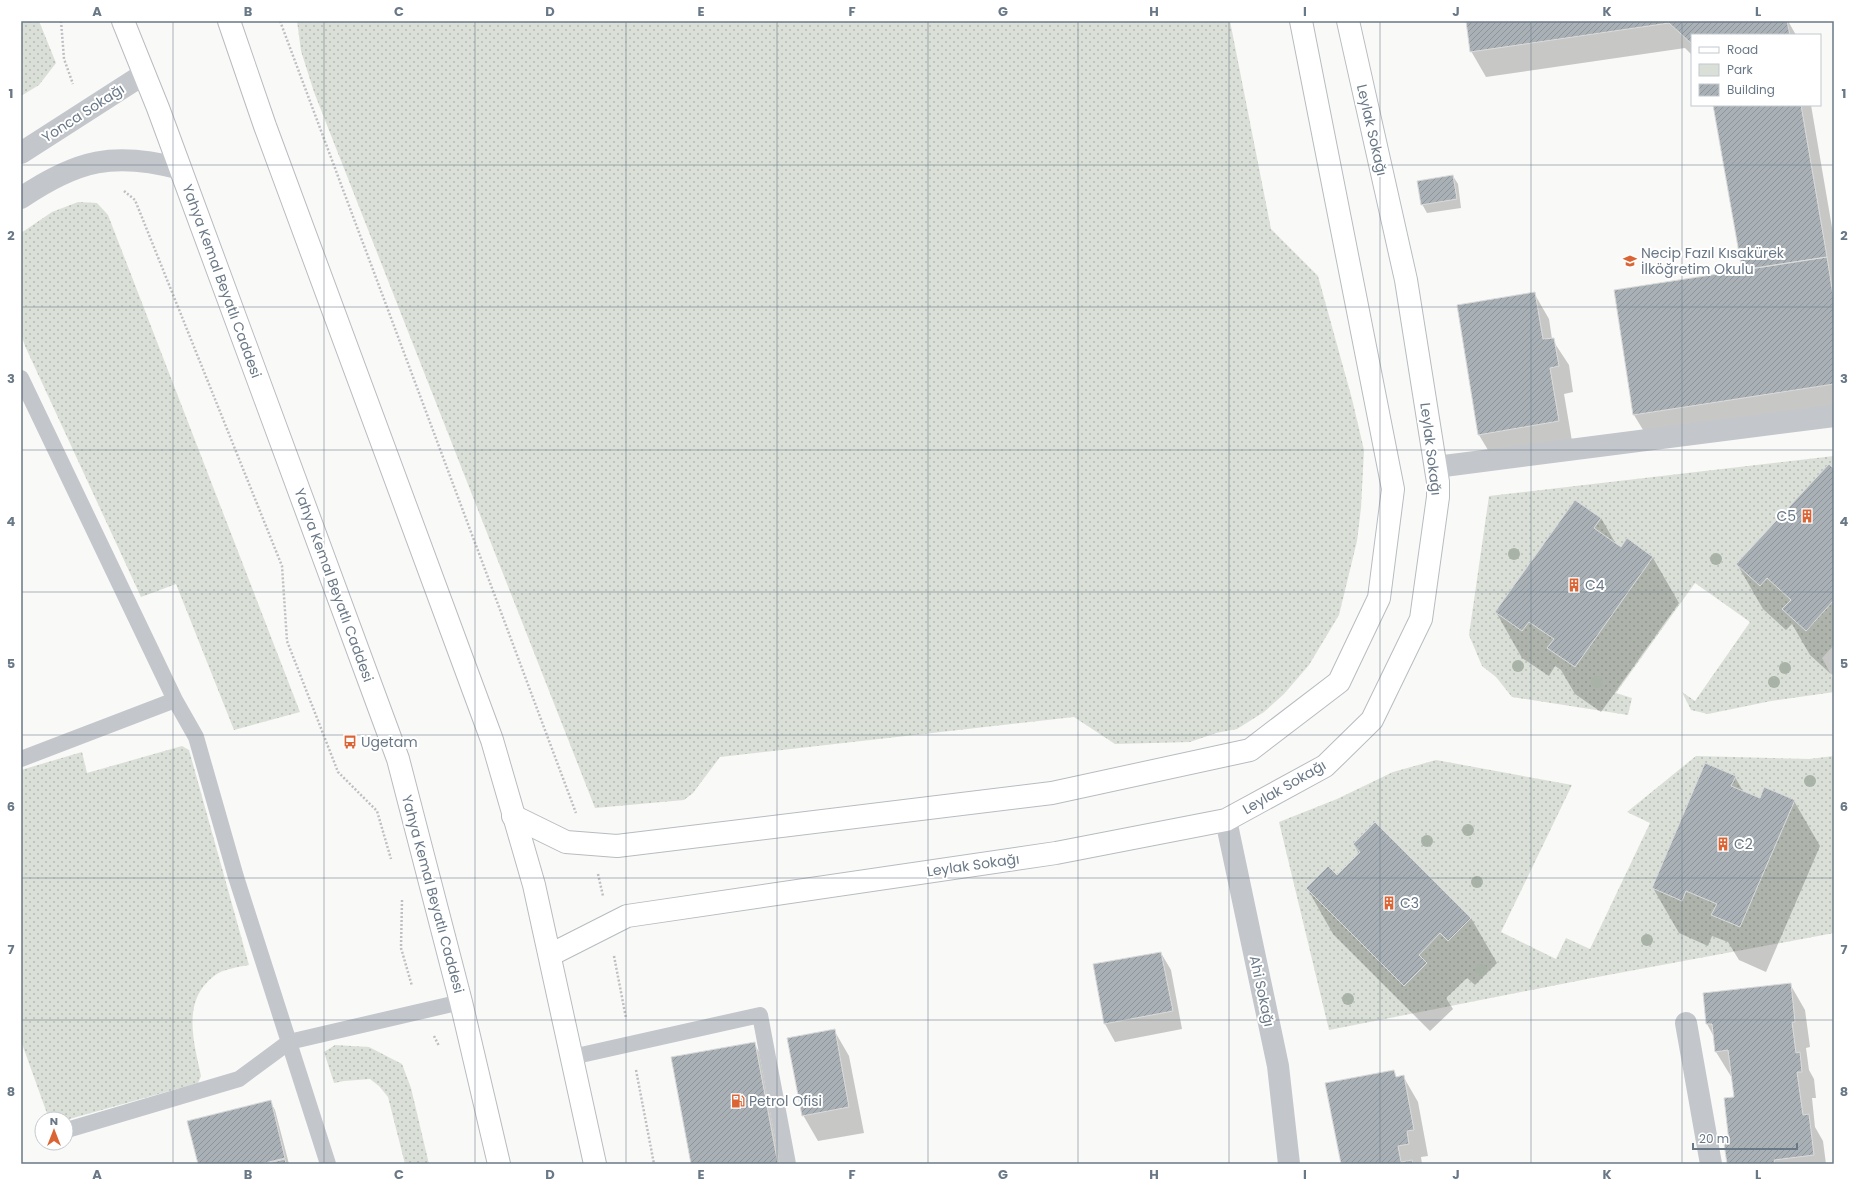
<svg xmlns="http://www.w3.org/2000/svg" width="1855" height="1185" font-family="Poppins,sans-serif">
<style>
.green{fill:url(#green-dots)}
.shadow{fill:#0003}
.building{fill:url(#building-hatch);stroke:#dbdbd9}
.lines{fill:none;stroke-linecap:round;stroke-linejoin:round}
.secondary-casing{stroke:#b7bcc0;stroke-width:24}
.primary-casing{stroke:#b8bcc0;stroke-width:24}
.path{stroke:#bdbfc2;stroke-width:2.5;stroke-dasharray:2 2;stroke-linecap:butt}
.lane{stroke:#c3c6ca;stroke-width:16}
.street{stroke:#c3c6ca;stroke-width:22}
.secondary{stroke:#fff;stroke-width:22}
.primary{stroke:#fff;stroke-width:22}
.tree{fill:#a8b2a6}
.grid{fill:none;stroke:#697886;stroke-width:1;stroke-opacity:0.55}
.labels{text-anchor:middle;dominant-baseline:central;stroke-width:4;stroke-linejoin:round;paint-order:stroke}
.street-label{font-size:14px;fill:#697886;stroke:#fff}
.poi-label{font-size:14px;fill:#697886;stroke:#fff;text-anchor:start}
.neatline{fill:none;stroke:#697886;stroke-width:1.5}
.grid-label{font-size:13px;text-anchor:middle;font-weight:bold;fill:#697886}
</style>
<defs>
<pattern id="green-dots" width="8" height="8" patternUnits="userSpaceOnUse"><rect width="8" height="8" fill="#dae0d8"/><path d="M2 2h.1M6 6h.1" fill="none" stroke="#b5bab5" stroke-width="1.8" stroke-linecap="round"/></pattern>
<pattern id="building-hatch" width="6" height="6" patternUnits="userSpaceOnUse"><rect width="6" height="6" fill="#a9b1b7"/><path d="M-1 1l2-2M0 6l6-6M5 7l2-2" fill="none" stroke="#8e959a"/></pattern>
</defs>
<rect width="100%" height="100%" fill="#f9f9f7"/>
<!-- green -->
<path class="green" d="M21 21H39L56 63 39 85 21 96Z
M297 21H1230L1271 229 1318 276 1352 399 1364 450 1361 508 1357 541 1339 615 1309 665 1284 694 1264 712 1237 729 1216 733 1190 742 1115 744 1074 717 720 757 693 793 684 800 595 808 314 92 301 51Z
M78 202 97 203 108 215 300 712 234 730 176 584 141 597 25 346 21 334V233L52 212Z
M1834 456V645L1822 658 1834 680V692L1771 701 1708 714 1691 710 1682 692 1695 701 1750 622 1695 583 1616 693 1632 698 1628 715 1512 697 1496 677 1482 666 1469 635 1489 496Z
M182 746 189 750 249 965C238 967 223 969 214 976 181 1001 194 1042 201 1076L198 1083 66 1120 49 1119 21 1041V770L82 752 87 773Z
M1696 756 1809 759 1834 756V933L1592 978 1329 1030 1279 822 1337 799 1393 772 1436 760 1572 785 1501 932 1556 959 1566 938 1590 949 1650 823 1627 812Z
M335 1045 369 1047 402 1064 411 1088 429 1164H405L388 1097 379 1086 370 1079 344 1081 334 1083 324 1052Z"/>
<!-- shadow -->
<path class="shadow" d="M1467 21H1788L1796 35H1692V55L1685 48 1486 77 1471 51Z
M1715 105H1811L1834 239V420L1654 448 1634 415 1615 291 1744 271Z
M1453 176 1458 184 1461 208 1427 213 1422 204Z
M1534 293 1549 319 1552 339 1569 365 1573 392 1564 394 1573 447 1494 460 1479 435Z
M1834 470V673L1832 675 1810 655 1792 624 1786 630 1763 609 1737 564Z
M1601 518 1616 544 1621 548 1627 539 1653 558 1679 603 1601 712 1575 694 1561 670 1555 666 1549 676 1522 658 1496 612Z
M1735 777 1744 793 1760 799 1794 801 1820 846 1766 972 1739 960 1728 942 1712 936 1708 946 1679 933 1653 888Z
M1354 844 1471 918 1497 963 1475 985 1467 978 1446 998 1453 1009 1430 1031 1333 934 1307 888 1337 876 1359 854Z
M1161 953 1171 970 1182 1029 1115 1042 1105 1024 1094 965Z
M1790 984 1805 1010 1810 1047 1806 1048 1809 1070 1814 1079 1816 1098H1812L1815 1127 1823 1141 1826 1164H1728L1735 1098 1732 1078 1716 1052 1714 1037 1707 1024 1704 994Z
M834 1030 849 1056 864 1133 818 1141 803 1115Z
M754 1043 759 1052 780 1164H692Z
M1393 1071 1397 1078 1403 1076 1418 1102 1428 1156 1421 1157 1422 1164H1342Z
M270 1101 275 1110 289 1164H199Z"/>
<!-- building -->
<path class="building" d="M1466 21H1787L1790 35H1692V44L1669 23 1470 52Z
M1713 105H1801L1827 257 1742 270Z
M1453 175 1457 199 1421 205 1417 181Z
M1827 257 1834 301V384L1633 415 1614 290Z
M1535 292 1543 339 1554 338 1559 366 1550 368 1559 421 1478 435 1457 305Z
M1829 464 1834 469V600L1806 631 1782 609 1791 600 1767 578 1760 586 1736 564Z
M1575 500 1601 518 1594 528 1621 547 1627 538 1653 557 1575 667 1547 648 1554 639 1529 622 1522 631 1495 612Z
M1705 763 1736 776 1731 786 1760 798 1764 787 1795 800 1740 927 1711 915 1717 904 1686 891 1682 901 1652 888Z
M1375 822 1471 918 1448 941 1440 933 1419 955 1427 963 1404 986 1306 888 1328 866 1337 875 1360 852 1353 844Z
M1161 952 1173 1011 1104 1024 1093 964Z
M1791 983 1795 1022H1792L1796 1053 1800 1052 1802 1072H1797L1803 1115 1809 1114 1814 1155 1774 1160 1775 1164H1727L1724 1144 1729 1142 1724 1098 1734 1097 1728 1050 1715 1052 1712 1024H1706L1703 993Z
M835 1029 849 1107 802 1116 787 1038Z
M755 1042 778 1164H691L671 1057Z
M1394 1070 1396 1077 1404 1075 1414 1130 1407 1131 1409 1144 1398 1146 1401 1162 1412 1160 1413 1164H1341L1325 1083Z
M271 1100 285 1158 261 1164H198L187 1121Z
M285 1159 286 1164H265Z"/>
<g class="lines">
<!-- secondary casing -->
<g class="secondary-casing">
<path id="secondary" d="M513 816 566 842 617 846 1052 793 1250 750 1339 682 1379 598 1393 489 1301 21
M550 955 627 916 1056 853 1226 820 1325 766 1372 720 1421 619 1438 497V482L1406 280 1348 21"/>
</g>
<!-- primary casing -->
<g class="primary-casing">
<path id="primary" d="M123 21 158 108 398 759 461 1002 499 1164
M229 21 265 126 492 740 534 885 595 1164"/>
</g>
<!-- path -->
<path class="path" d="M61 21 64 59 73 84
M280 21 576 813
M124 191 135 200 282 566 287 641 338 772 377 811 391 859
M598 874 603 896
M402 900 401 948 412 986
M614 956 626 1018
M434 1036 439 1046
M636 1070 654 1164"/>
<!-- lane -->
<path class="lane" d="M21 378 175 700
M21 759 175 700 196 737 236 877 328 1164
M572 1057 760 1015 788 1164
M67 1130 239 1079 289 1042 461 1002"/>
<!-- street -->
<path class="street" d="M21 153 144 74
M21 198C77 160 114 151 181 169
M1436 467 1834 416
M1226 820 1278 1066 1289 1164
M1686 1023 1711 1164"/>
<!-- secondary -->
<use href="#secondary" class="secondary"/>
<!-- primary -->
<use href="#primary" class="primary"/>
</g>
<!-- trees -->
<g class="tree">
<circle cx="1514" cy="554" r="6"/>
<circle cx="1716" cy="559" r="6"/>
<circle cx="1518" cy="666" r="6"/>
<circle cx="1785" cy="668" r="6"/>
<circle cx="1597" cy="682" r="6"/>
<circle cx="1774" cy="682" r="6"/>
<circle cx="1810" cy="781" r="6"/>
<circle cx="1468" cy="830" r="6"/>
<circle cx="1427" cy="841" r="6"/>
<circle cx="1477" cy="882" r="6"/>
<circle cx="1647" cy="940" r="6"/>
<circle cx="1481" cy="970" r="6"/>
<circle cx="1348" cy="999" r="6"/>
</g>
<!-- grid -->
<path class="grid" d="M173 21V1164M324 21V1164M475 21V1164M626 21V1164M777 21V1164M928 21V1164M1078 21V1164M1229 21V1164M1380 21V1164M1531 21V1164M1682 21V1164M21 165H1834M21 307H1834M21 450H1834M21 592H1834M21 735H1834M21 878H1834M21 1020H1834"/>
<!-- icons -->
<defs>
<g id="school-bare" transform="scale(1.08)"><path d="M0-5L7-2L0 1L-7-2ZM-4 1L0 2.5L4 1V4Q0 6-4 4Z" fill="#db6434" stroke="#fff" stroke-width="2.5" paint-order="stroke"/></g>
<g id="building-bare" transform="scale(1.08)"><path d="M-4-6H4V6H1V3H-1V6H-4ZM-2.5-4.3h1.7v1.8h-1.7ZM.8-4.3h1.7v1.8H.8ZM-2.5-1h1.7V.8h-1.7ZM.8-1h1.7V.8H.8Z" fill="#db6434" stroke="#fff" stroke-width="2.5" paint-order="stroke"/></g>
<g id="bus-bare" transform="scale(1.08)"><path d="M-5-6H5V4H4V6H2V4H-2V6H-4V4H-5ZM-3.5-4V0h7V-4ZM-3.5 1.2v1.5H-2V1.2ZM2 1.2v1.5H3.5V1.2Z" fill="#db6434" stroke="#fff" stroke-width="2.5" paint-order="stroke"/></g>
<g id="fuel-bare" transform="scale(1.08)"><path d="M-5.5-6h7V0h2V4h1.3V-2.5L3-4.5l.8-.8L6-3V5H2.5V1h-1V6h-7ZM-4.2-4.7v3.2H.2V-4.7Z" fill="#db6434" stroke="#fff" stroke-width="2.5" paint-order="stroke"/></g>
</defs>
<g fill-rule="evenodd">
<use href="#school-bare" x="1630" y="261"/>
<use href="#building-bare" x="1807" y="516"/>
<use href="#building-bare" x="1574" y="585"/>
<use href="#bus-bare" x="350" y="742"/>
<use href="#building-bare" x="1723" y="844"/>
<use href="#building-bare" x="1389" y="903"/>
<use href="#fuel-bare" x="738" y="1101"/>
</g>
<g class="labels">
<!-- street labels -->
<g class="street-label">
<text transform="translate(83 113) rotate(-33)">Yonca Sokağı</text>
<text transform="translate(1372 130) rotate(77)">Leylak Sokağı</text>
<text transform="translate(222 281) rotate(70)">Yahya Kemal Beyatlı Caddesi</text>
<text transform="translate(1431 449) rotate(83)">Leylak Sokağı</text>
<text transform="translate(334 585) rotate(70)">Yahya Kemal Beyatlı Caddesi</text>
<text transform="translate(1284 787) rotate(-30)">Leylak Sokağı</text>
<text transform="translate(973 865) rotate(-8)">Leylak Sokağı</text>
<text transform="translate(433 894) rotate(75)">Yahya Kemal Beyatlı Caddesi</text>
<text transform="translate(1262 991) rotate(78)">Ahi Sokağı</text>
</g>
<!-- poi labels -->
<g class="poi-label">
<text x="1641" y="253">Necip Fazıl Kısakürek<tspan x="1641" dy="16">İlköğretim Okulu</tspan></text>
<text x="1796" y="516" text-anchor="end">C5</text>
<text x="1585" y="585">C4</text>
<text x="361" y="742">Ugetam</text>
<text x="1734" y="844">C2</text>
<text x="1400" y="903">C3</text>
<text x="749" y="1101">Petrol Ofisi</text>
</g>
</g>
<!-- border -->
<rect width="1855" height="1185" fill="none" stroke="#ffffff" stroke-width="44"/>
<!-- legend -->
<rect x="1691" y="34" width="130" height="72" fill="#ffffff" stroke="#c3c9cf"/>
<rect x="1699" y="47" width="20" height="6" fill="#ffffff" stroke="#c3c9cf"/>
<text x="1727" y="54" font-size="12" fill="#697886">Road</text>
<rect x="1699" y="64" width="20" height="12" fill="#dae0d8" stroke="#c3c9cf"/>
<text x="1727" y="74" font-size="12" fill="#697886">Park</text>
<rect x="1699" y="84" width="20" height="12" fill="url(#building-hatch)" stroke="#c3c9cf"/>
<text x="1727" y="94" font-size="12" fill="#697886">Building</text>
<!-- north arrow -->
<g transform="translate(54 1131)"><circle r="19" fill="#ffffff" stroke="#c3c9cf"/>
<path d="M0-3L7 15L0 10L-7 15Z" fill="#db6434"/>
<text y="-6" font-size="11" font-weight="bold" text-anchor="middle" fill="#697886">N</text>
</g>
<!-- scale -->
<path d="M1693 1143v6h104v-6" fill="none" stroke="#697886" stroke-width="2"/>
<text x="1699" y="1143" font-size="12" fill="#697886" stroke="#ffffff" stroke-width="3" paint-order="stroke">20 m</text>
<rect x="22" y="22" width="1811" height="1141" class="neatline"/>
<g class="grid-label">
<text x="97" y="16">A</text>
<text x="248" y="16">B</text>
<text x="399" y="16">C</text>
<text x="550" y="16">D</text>
<text x="701" y="16">E</text>
<text x="852" y="16">F</text>
<text x="1003" y="16">G</text>
<text x="1154" y="16">H</text>
<text x="1305" y="16">I</text>
<text x="1456" y="16">J</text>
<text x="1607" y="16">K</text>
<text x="1758" y="16">L</text>
<text x="11" y="98">1</text>
<text x="1844" y="98">1</text>
<text x="11" y="240">2</text>
<text x="1844" y="240">2</text>
<text x="11" y="383">3</text>
<text x="1844" y="383">3</text>
<text x="11" y="526">4</text>
<text x="1844" y="526">4</text>
<text x="11" y="668">5</text>
<text x="1844" y="668">5</text>
<text x="11" y="811">6</text>
<text x="1844" y="811">6</text>
<text x="11" y="954">7</text>
<text x="1844" y="954">7</text>
<text x="11" y="1096">8</text>
<text x="1844" y="1096">8</text>
<text x="97" y="1179">A</text>
<text x="248" y="1179">B</text>
<text x="399" y="1179">C</text>
<text x="550" y="1179">D</text>
<text x="701" y="1179">E</text>
<text x="852" y="1179">F</text>
<text x="1003" y="1179">G</text>
<text x="1154" y="1179">H</text>
<text x="1305" y="1179">I</text>
<text x="1456" y="1179">J</text>
<text x="1607" y="1179">K</text>
<text x="1758" y="1179">L</text>
</g>
</svg>
